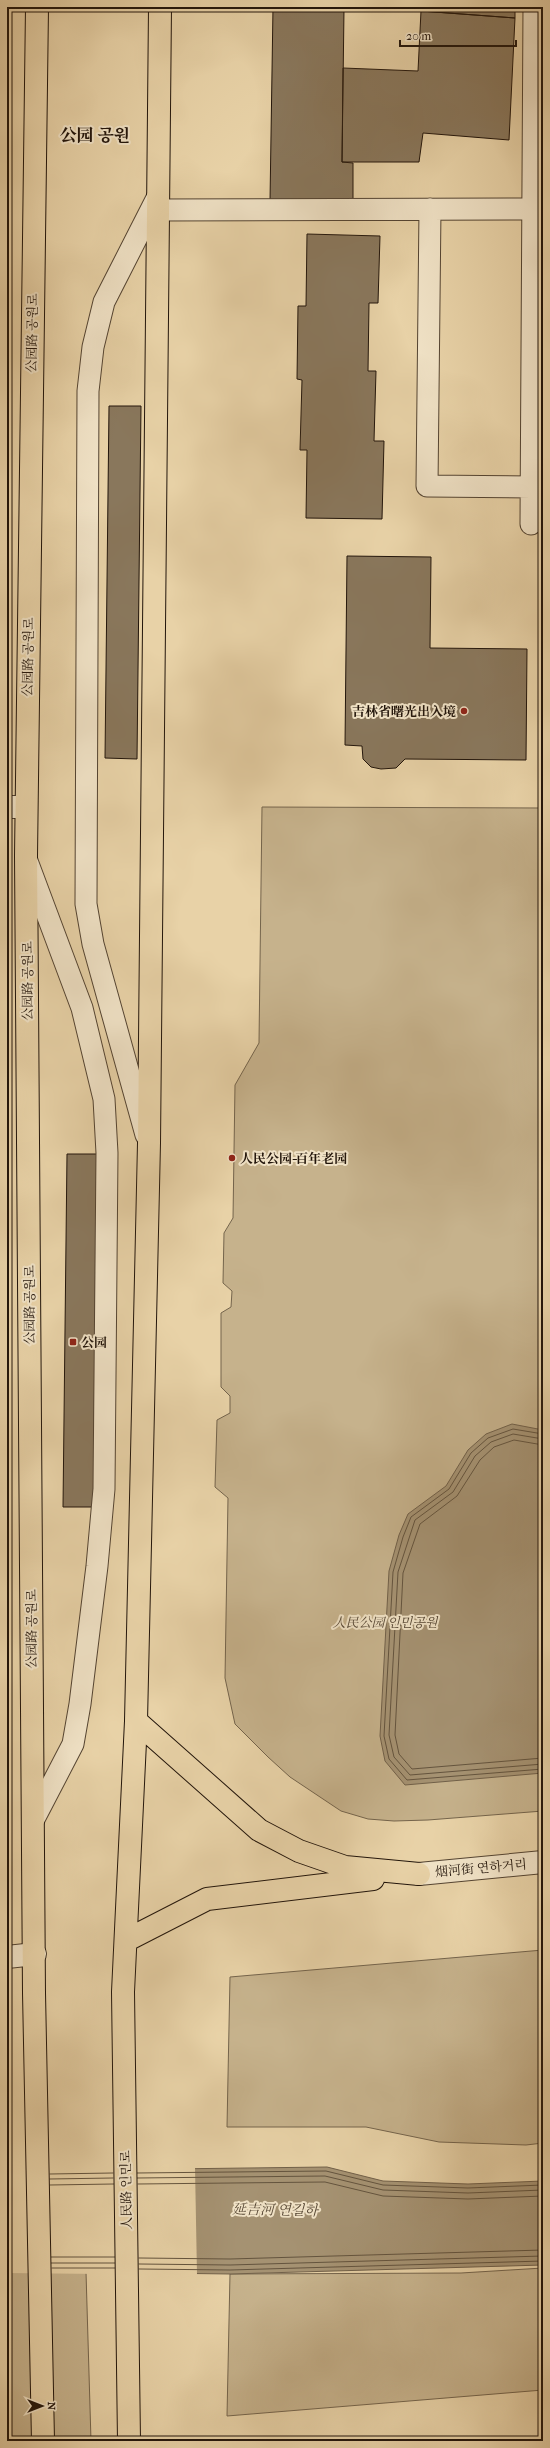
<svg xmlns="http://www.w3.org/2000/svg" width="550" height="2448" font-family="'IM FELL French Canon','Noto Serif SC','Noto Serif KR',serif">
<style>
.green{fill:#c6b28c;stroke:#74644c}
.water{fill:#a59272;stroke:#716049}
.pier{fill:#e8d2a7}
.lines{fill:none;stroke-linecap:round;stroke-linejoin:round}
.shore{stroke:#64543e;stroke-width:1}
.building{fill:#89775c;stroke:#22150b}
.service-casing{stroke:#544432;stroke-width:23}
.minor-casing{stroke:#544432;stroke-width:24}
.tertiary-casing{stroke:#544432;stroke-width:24}
.primary-casing{stroke:#22150b;stroke-width:24}
.service{stroke:#f0e2c6;stroke-width:21}
.minor{stroke:#f0e2c6;stroke-width:22}
.tertiary{stroke:#f0e2c6;stroke-width:22}
.primary{stroke:#e8d2a7;stroke-width:22}
.poi-dot{fill:#8f2418;stroke:#f0e2c6;stroke-width:1.5}
.labels{text-anchor:middle;dominant-baseline:central;stroke-width:4;stroke-linejoin:round;paint-order:stroke}
.street-label{font-size:13px;fill:#22150b;stroke:#f0e2c6}
.poi-label{font-size:13px;font-weight:bold;fill:#22150b;stroke:#f0e2c6;text-anchor:start}
.park-label{font-size:13px;font-style:italic;fill:#534432;stroke:#f0e2c6}
.water-label{font-size:14px;font-style:italic;fill:#564734;stroke:#f0e2c6}
.district-label{font-size:17px;font-weight:bold;fill:#22150b;stroke:#f0e2c6}
</style>
<rect width="100%" height="100%" fill="#e8d2a7"/>
<filter id="stains"><feTurbulence type="fractalNoise" baseFrequency=".005" numOctaves="4"/><feColorMatrix values="0 0 0 0 .2 0 0 0 0 .09 0 0 0 0 .02 0 0 0 .5 -.17"/></filter>
<radialGradient id="worn" r=".72"><stop offset=".6" stop-color="#630" stop-opacity="0"/><stop offset="1" stop-color="#630" stop-opacity=".3"/></radialGradient>
<!-- green -->
<path class="green" d="M262 807 543 808V1811L428 1820 394 1821 368 1819 341 1811 290 1777 268 1757 235 1724 225 1678 228 1498 215 1487 217 1420 230 1413V1396L221 1387V1313L231 1307 232 1291 223 1283 224 1233 233 1218 235 1085 259 1043Z
M543 1950V2143L526 2145 439 2142 366 2127H227L230 1977Z
M543 2268V2390L227 2416 230 2274 461 2273Z
M7 2271 86 2272 91 2441H7Z"/>
<!-- water -->
<path class="water" d="M512 1424 543 1430V1773L405 1785 385 1761 380 1736 389 1571 399 1535 408 1514 446 1486 468 1450 486 1434Z
M327 2167 383 2181 468 2184 543 2181V2265L230 2274 7 2271V2171Z"/>
<!-- pier -->
<path class="pier" d="M195 2167 197 2275 7 2273V2169Z"/>
<g class="lines">
<!-- shore -->
<path class="shore" d="M543 1434 513 1429 488 1438 471 1453 449 1489 411 1517 403 1537 393 1572 384 1736 389 1759 407 1780 543 1769
M543 1439 513 1434 491 1442 475 1456 453 1492 415 1520 398 1572 389 1735 394 1757 410 1775 543 1764
M543 1445 514 1440 494 1447 480 1460 457 1496 420 1524 403 1573 395 1735 399 1754 412 1769 543 1758
M137 2173 326 2171 383 2185 468 2188 543 2185
M50 2174 113 2173
M137 2178 325 2176 383 2190 468 2193 543 2190
M50 2179 113 2178
M138 2184 325 2182 383 2196 468 2199 543 2196
M50 2185 114 2184
M51 2257H115
M139 2258 230 2259 543 2250
M51 2263H115
M139 2264 230 2265 543 2256
M52 2268H115
M139 2269 230 2270 543 2261"/>
</g>
<!-- building -->
<path class="building" d="M273 7H389V9H344L342 162 353 163V202L270 201Z
M422 7H515V18L421 11Z
M421 11 515 18 509 140 423 133 419 162H342L343 68 418 71Z
M307 234 380 236 378 303H369L368 371H376L374 441H384L382 519 306 518 307 450H300L302 380 297 379 298 306H306Z
M109 406H141L137 759 105 758Z
M347 556 431 557 430 648 527 649 526 760 405 759 396 768 381 769 371 767 363 759 362 746 345 745Z
M67 1154H100L95 1507H63Z"/>
<g class="lines">
<!-- service casing -->
<g class="service-casing">
<path id="service" d="M430 209 427 486 531 487
M157 210 533 209
M531 524 534 7
M27 861 82 1008 104 1099 107 1153 104 1489 97 1566 80 1704 73 1744 33 1821
M146 1135 93 944 86 904 88 391 93 347 104 302 157 198"/>
</g>
<!-- minor casing -->
<g class="minor-casing">
<path id="minor" d="M7 807H26"/>
</g>
<!-- tertiary casing -->
<g class="tertiary-casing">
<path id="tertiary" d="M419 1874 543 1862
M7 1957 35 1954"/>
</g>
<!-- primary casing -->
<g class="primary-casing">
<path id="primary" d="M37 7 26 856 34 1993 43 2441
M136 1721 259 1830 299 1851 345 1867 419 1874
M127 1940 207 1899 373 1879
M129 2441 123 1992 136 1721 149 1143 160 7"/>
</g>
<!-- service -->
<use href="#service" class="service"/>
<!-- minor -->
<use href="#minor" class="minor"/>
<!-- tertiary -->
<use href="#tertiary" class="tertiary"/>
<!-- primary -->
<use href="#primary" class="primary"/>
</g>
<!-- markers -->
<g class="poi-dot">
<circle cx="464" cy="711" r="4"/>
<circle cx="232" cy="1158" r="4"/>
<rect x="69" y="1338" width="8" height="8" rx="2"/>
</g>
<g class="labels">
<!-- street labels -->
<g class="street-label">
<text transform="translate(32 333) rotate(-89)">公园路 공원로</text>
<text transform="translate(28 657) rotate(-89)">公园路 공원로</text>
<text transform="translate(27 981) rotate(-90)">公园路 공원로</text>
<text transform="translate(29 1305) rotate(-90)">公园路 공원로</text>
<text transform="translate(31 1629) rotate(-90)">公园路 공원로</text>
<text transform="translate(481 1868) rotate(-5)">烟河街 연하거리</text>
<text transform="translate(126 2190) rotate(-91)">人民路 인민로</text>
</g>
<!-- poi labels -->
<g class="poi-label">
<text x="456" y="711" text-anchor="end">吉林省曙光出入境</text>
<text x="240" y="1158">人民公园-百年老园</text>
<text x="81" y="1342">公园</text>
</g>
<!-- park labels -->
<g class="park-label">
<text x="385" y="1622">人民公园 인민공원</text>
</g>
<!-- water labels -->
<g class="water-label">
<text transform="translate(275 2210) rotate(1)">延吉河 연길하</text>
</g>
<!-- district labels -->
<g class="district-label">
<text x="95" y="135">公园 공원</text>
</g>
</g>
<!-- margin -->
<rect width="550" height="2448" fill="none" stroke="#e8d2a7" stroke-width="24"/>
<rect x="8" y="8" width="534" height="2432" fill="none" stroke="#22150b" stroke-width="2"/>
<rect x="12" y="12" width="526" height="2424" fill="none" stroke="#22150b"/>
<!-- north arrow -->
<g transform="translate(42 2406) rotate(90)" stroke="#f0e2c6" stroke-width="3" paint-order="stroke">
<path d="M0-3L7 15L0 10L-7 15Z" fill="#22150b"/>
<text y="-6" font-size="11" font-weight="bold" text-anchor="middle" fill="#22150b">N</text>
</g>
<!-- scale -->
<path d="M400 40v6h116v-6" fill="none" stroke="#22150b" stroke-width="2"/>
<text x="406" y="40" font-size="12" fill="#22150b" stroke="#f0e2c6" stroke-width="3" paint-order="stroke">20 m</text>
<rect width="100%" height="100%" filter="url(#stains)"/>
<rect width="100%" height="100%" fill="url(#worn)"/>
</svg>
